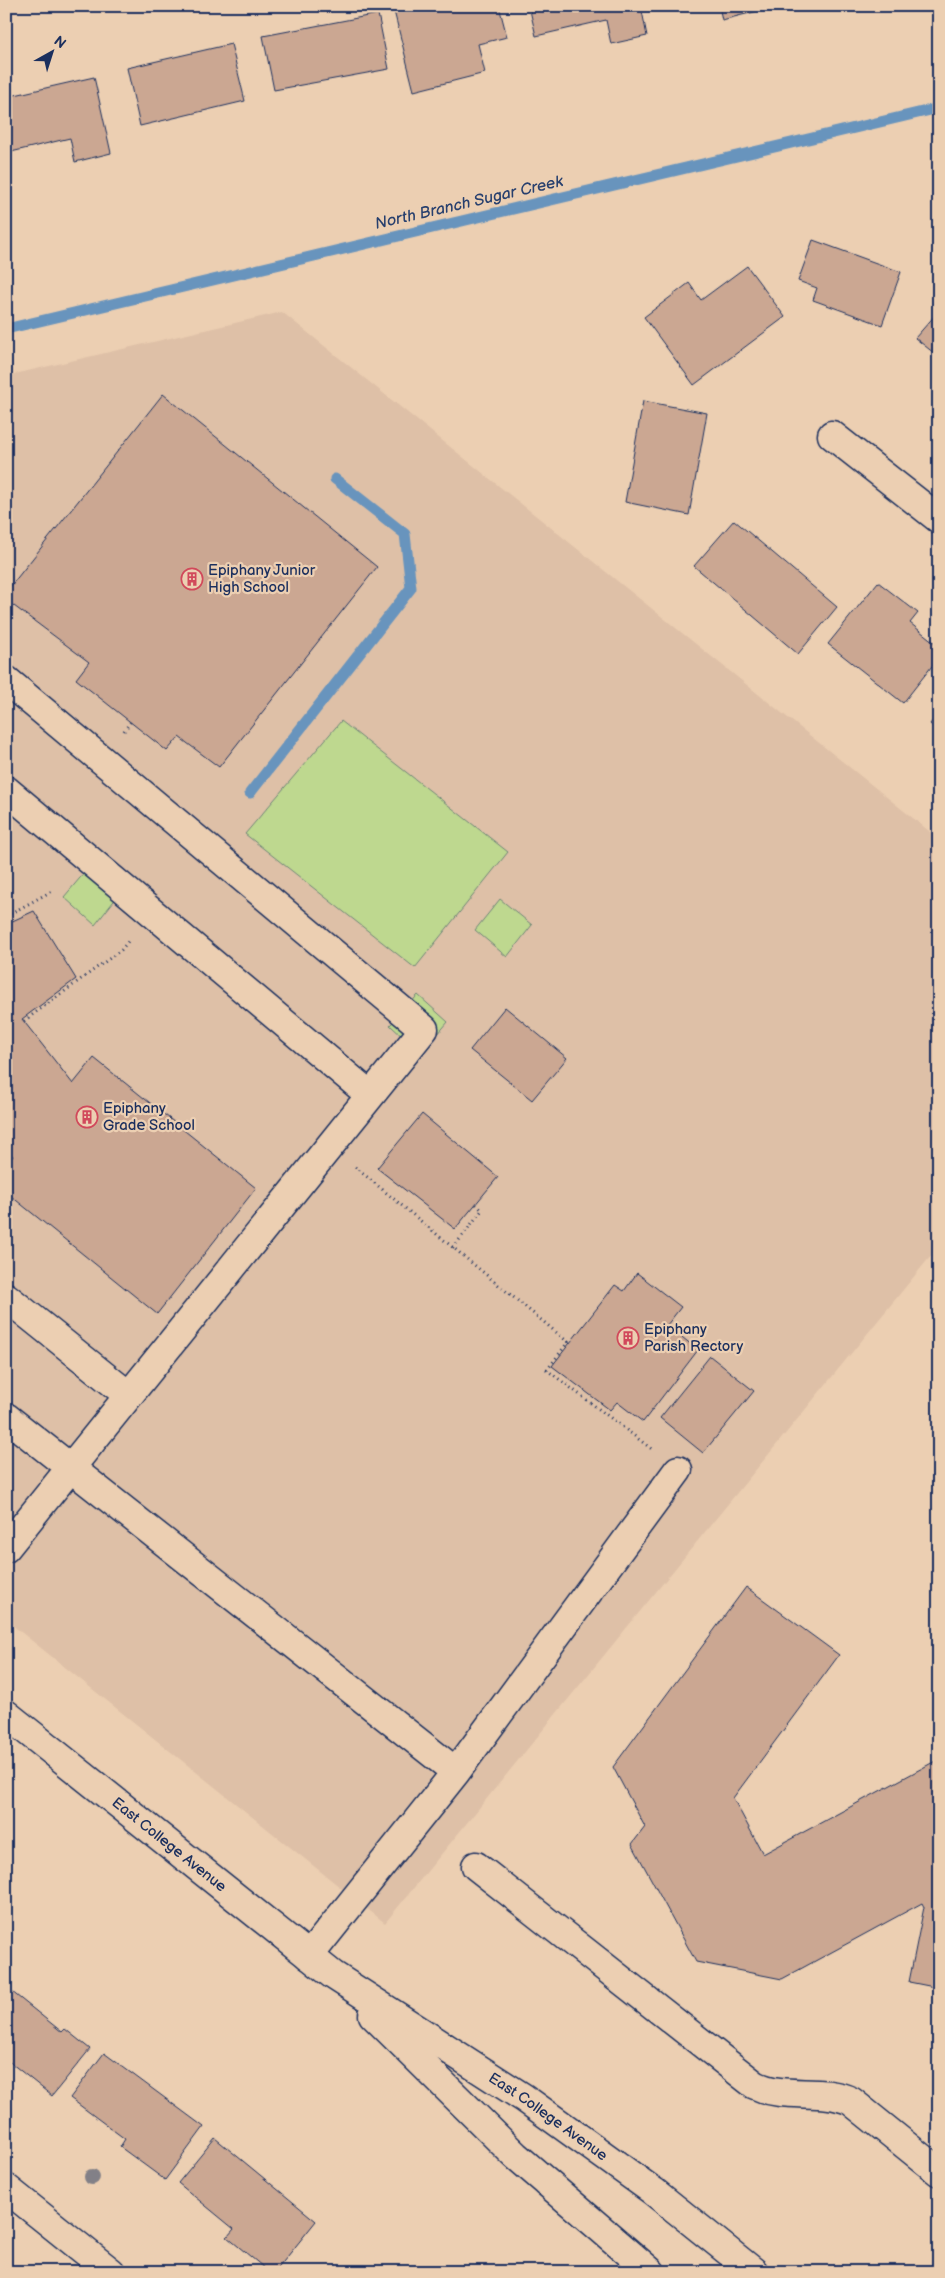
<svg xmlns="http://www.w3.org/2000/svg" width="945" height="2278" font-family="'Balsamiq Sans',sans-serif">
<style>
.built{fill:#dec0a7}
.green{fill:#bed88f;stroke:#6c8476}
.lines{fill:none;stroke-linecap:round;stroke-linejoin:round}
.stream{stroke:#6894bd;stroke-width:11}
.building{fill:#cba792;stroke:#1b2f5e}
.minor-casing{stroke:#1b2f5e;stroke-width:31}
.major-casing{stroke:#1b2f5e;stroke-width:31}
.path{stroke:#1b2f5e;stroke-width:3;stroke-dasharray:1 4;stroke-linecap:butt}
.minor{stroke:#eccfb2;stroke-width:28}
.major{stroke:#eccfb2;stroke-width:28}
.tree{fill:#828087}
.labels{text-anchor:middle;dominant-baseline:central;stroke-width:4.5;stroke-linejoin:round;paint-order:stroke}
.poi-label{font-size:15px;fill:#1b2f5e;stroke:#eccfb2;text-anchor:start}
.street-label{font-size:15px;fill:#1b2f5e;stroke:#eccfb2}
.water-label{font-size:16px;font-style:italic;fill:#28406e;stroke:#eccfb2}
</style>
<rect width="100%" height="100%" fill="#eccfb2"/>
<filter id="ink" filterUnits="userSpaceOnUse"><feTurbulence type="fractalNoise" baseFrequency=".02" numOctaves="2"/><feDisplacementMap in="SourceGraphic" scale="10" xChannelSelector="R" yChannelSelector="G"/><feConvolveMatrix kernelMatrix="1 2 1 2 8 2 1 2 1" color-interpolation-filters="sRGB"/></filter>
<g filter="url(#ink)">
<!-- built -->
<path class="built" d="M282 312 939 839V1246L385 1923 6 1620V376Z"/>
<!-- green -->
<path class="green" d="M341 721 508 852 415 968 245 834Z
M90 866 121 892 95 925 64 897Z
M500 899 532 925 507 957 475 930Z
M418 995 448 1022 421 1054 390 1025Z"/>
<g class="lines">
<!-- stream -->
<path class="stream" d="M6 329 939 108
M250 793 411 588 405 534 335 479"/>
</g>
<!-- building -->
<path class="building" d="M413 6H499L507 37 478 44 485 73 414 91 394 11Z
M529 6H641L647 36 611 44 606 20 536 36Z
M719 6H778L722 20Z
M378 14 389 69 274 90 263 36Z
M231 44 245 101 140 126 127 68Z
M94 77 111 153 75 162 70 138 11 152 6 133V97Z
M813 240 901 272 882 325 813 300 817 288 798 281Z
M747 266 785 317 694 385 644 317 689 283 701 300Z
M937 313 939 314V357L915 338Z
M163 394 377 567 219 767 179 737 167 751 76 679 89 662 6 600V592Z
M643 401 707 413 689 515 625 502Z
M734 520 837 607 798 654 694 566Z
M878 582 918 613 910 623 939 646V657L903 703 828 644Z
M939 713V731L930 724Z
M34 911 76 979 22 1019 73 1084 94 1058 256 1188 157 1314 6 1192V1165L13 1156 6 1150V924Z
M505 1007 567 1058 532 1100 470 1050Z
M422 1114 498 1177 455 1229 377 1168Z
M637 1273 681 1307 667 1325 698 1350 643 1422 617 1402 610 1410 552 1366 615 1285 624 1291Z
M710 1356 754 1391 703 1453 660 1418Z
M746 1587 839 1655 733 1798 763 1854 939 1759V1988L909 1982 924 1907 922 1903 782 1979 696 1962 632 1844 645 1827 613 1767Z
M6 1987 62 2032 65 2029 90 2049 52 2096 6 2059Z
M104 2053 204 2127 165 2180 120 2147 125 2139 70 2098Z
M215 2138 316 2221 275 2272H269L227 2237 234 2229 178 2183Z"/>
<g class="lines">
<!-- minor casing -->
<g class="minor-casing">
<path id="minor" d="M832 435 939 519
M6 680 424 1029 6 1548
M6 790 370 1095
M6 1297 128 1395
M6 1417 456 1772
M476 1866 755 2085C785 2100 821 2087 851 2101L939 2172
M309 1956 456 1772 678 1470
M6 2188 111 2272"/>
</g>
<!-- major casing -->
<g class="major-casing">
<g id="major">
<path id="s1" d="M6 1714 333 1975 524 2098 653 2191 754 2272"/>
<path d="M373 2015 515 2155 651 2272"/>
</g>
</g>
<!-- path -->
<path class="path" d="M124 731 131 721
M6 916 52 891
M24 1021 121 950 130 939
M355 1167 568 1342 547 1370 653 1450
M453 1248 482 1210 476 1204
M6 2069 9 2066"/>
<!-- minor -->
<use href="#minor" class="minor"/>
<!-- major -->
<use href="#major" class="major"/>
</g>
<!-- trees -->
<circle class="tree" cx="92" cy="2177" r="8"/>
</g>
<!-- icons -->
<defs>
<g id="building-ring" transform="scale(1.125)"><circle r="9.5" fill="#eccfb2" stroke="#d1495b" stroke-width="1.5"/><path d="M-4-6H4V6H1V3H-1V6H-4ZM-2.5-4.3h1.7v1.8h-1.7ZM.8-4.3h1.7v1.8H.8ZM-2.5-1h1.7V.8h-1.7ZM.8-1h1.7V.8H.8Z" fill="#d1495b"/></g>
</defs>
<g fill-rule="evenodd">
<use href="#building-ring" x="192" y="579"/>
<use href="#building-ring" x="87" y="1117"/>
<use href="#building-ring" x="628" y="1338"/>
</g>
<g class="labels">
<!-- poi labels -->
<g class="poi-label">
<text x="208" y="570">Epiphany Junior<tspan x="208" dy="17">High School</tspan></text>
<text x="103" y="1108">Epiphany<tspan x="103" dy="17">Grade School</tspan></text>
<text x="644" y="1329">Epiphany<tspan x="644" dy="17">Parish Rectory</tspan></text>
</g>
<!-- street labels -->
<g class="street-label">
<text stroke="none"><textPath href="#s1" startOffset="209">East College Avenue</textPath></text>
<text stroke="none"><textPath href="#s1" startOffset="676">East College Avenue</textPath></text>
</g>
<!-- water labels -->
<g class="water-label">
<text transform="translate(469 203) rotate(-13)">North Branch Sugar Creek</text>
</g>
</g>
<!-- margin -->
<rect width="945" height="2278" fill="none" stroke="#eccfb2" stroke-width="25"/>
<rect x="12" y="12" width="920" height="2253" fill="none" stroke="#1b2f5e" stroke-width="2" filter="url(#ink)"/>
<!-- north arrow -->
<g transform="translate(52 52) rotate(39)" stroke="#eccfb2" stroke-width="4" paint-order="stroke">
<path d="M0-4L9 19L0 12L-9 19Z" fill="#1b2f5e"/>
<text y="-8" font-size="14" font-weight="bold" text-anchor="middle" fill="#1b2f5e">N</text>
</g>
</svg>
